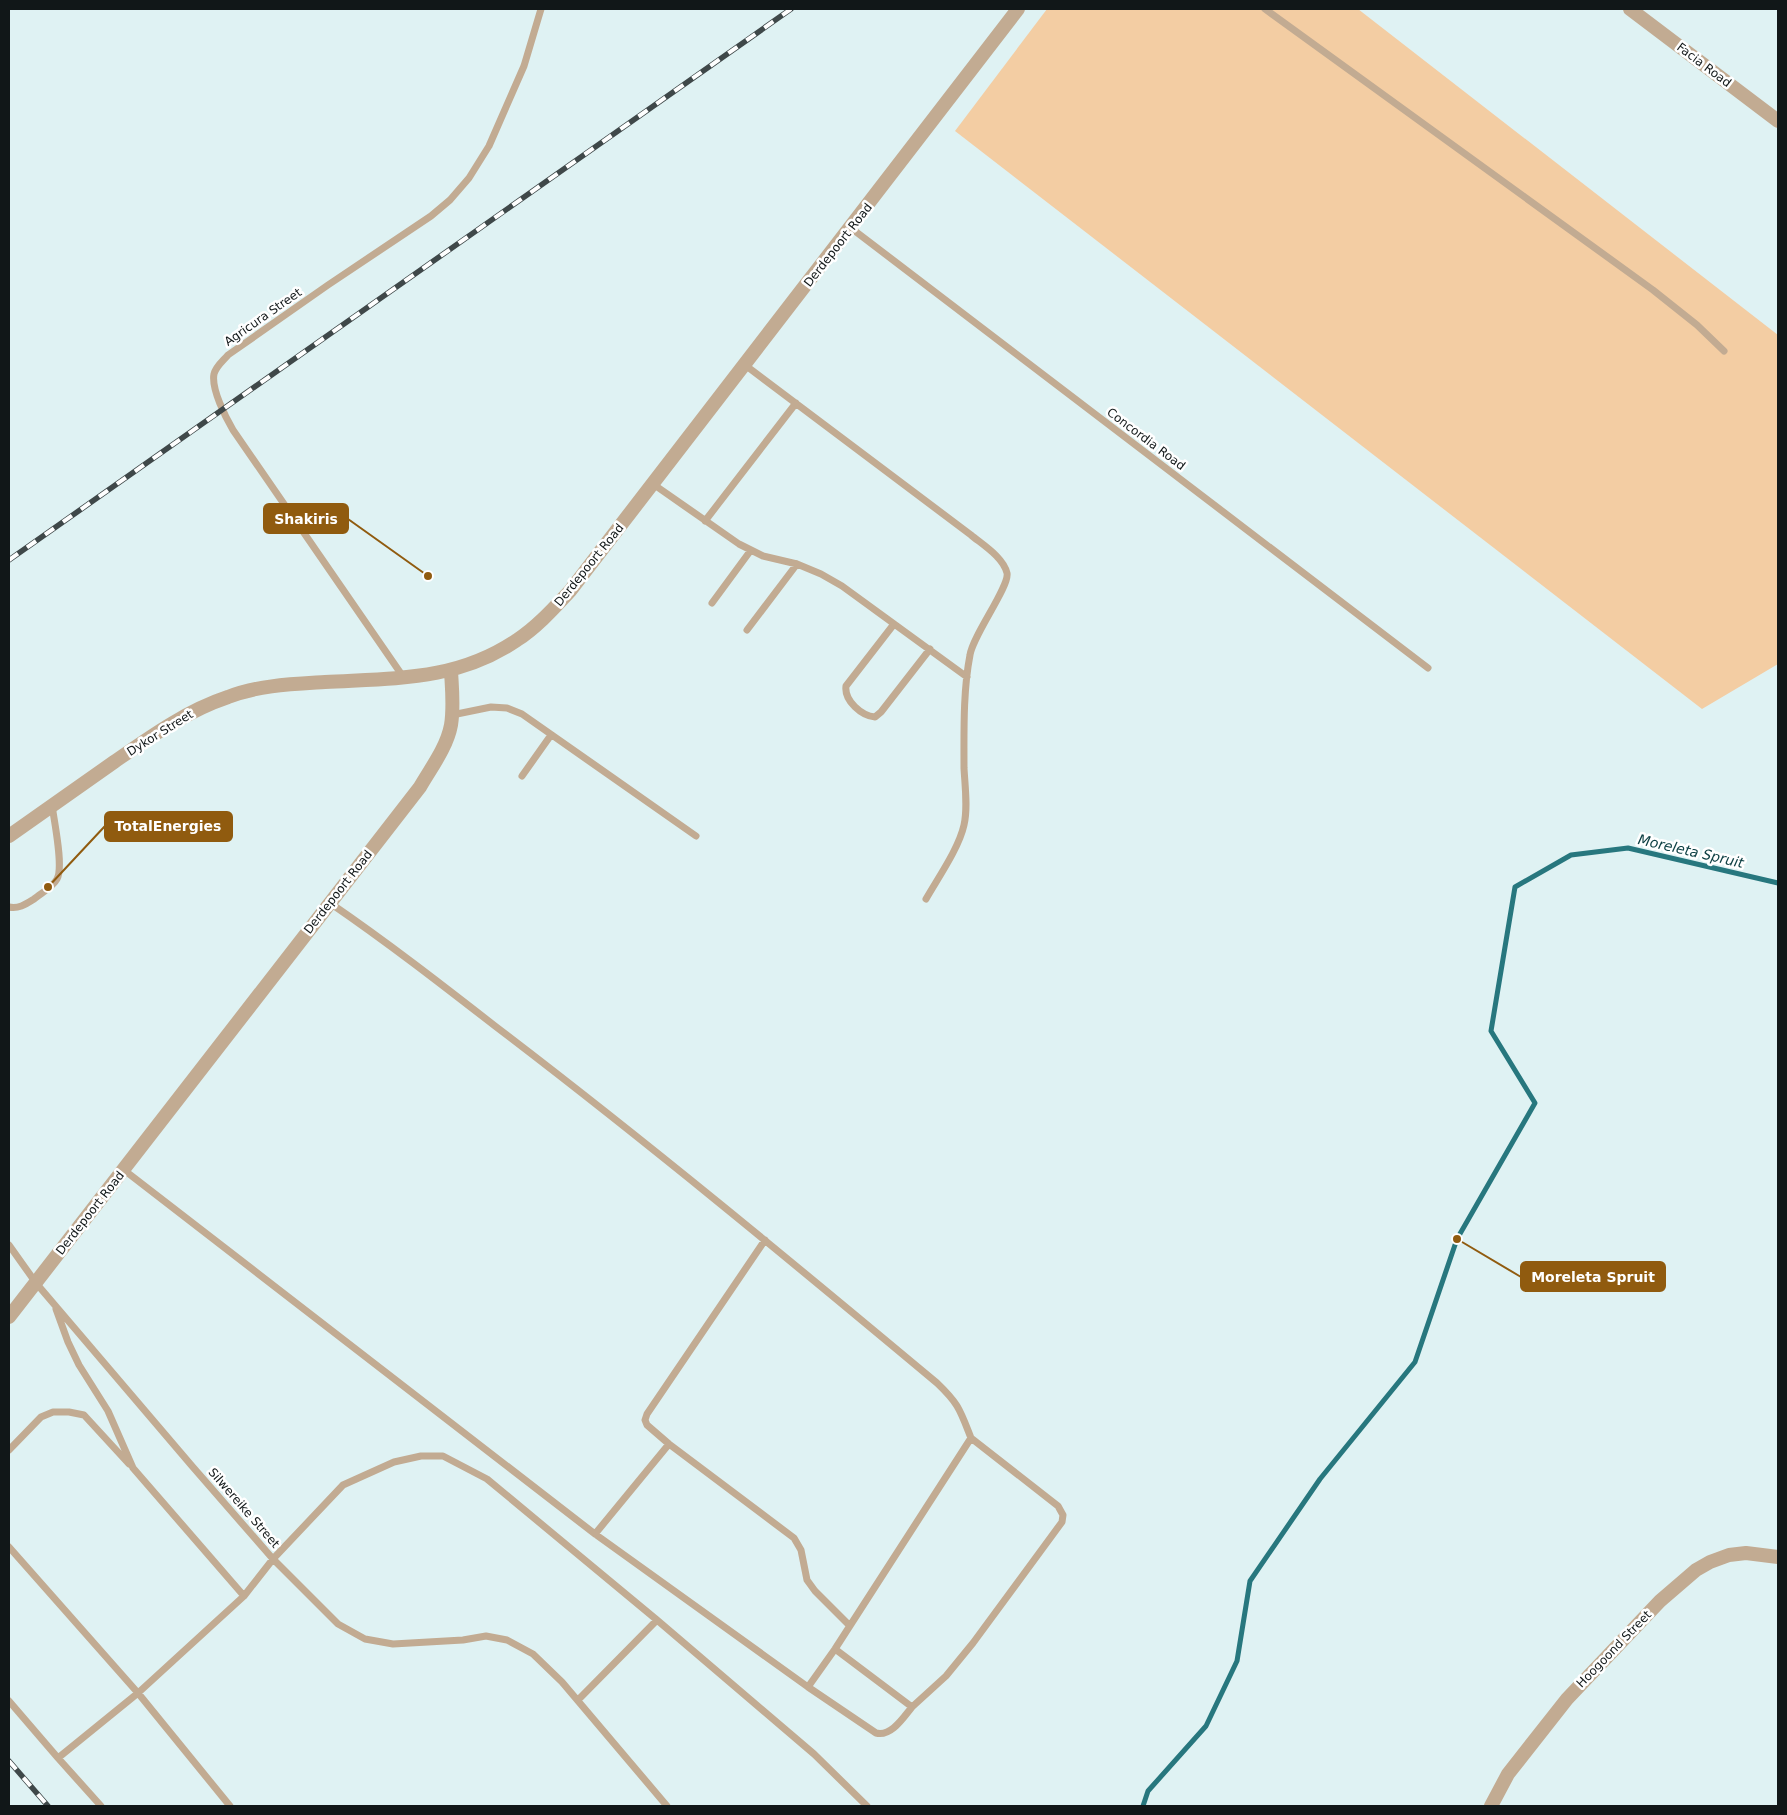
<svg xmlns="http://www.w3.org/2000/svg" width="1787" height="1815" font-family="'DejaVu Sans',sans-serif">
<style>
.green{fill:#f3cda3}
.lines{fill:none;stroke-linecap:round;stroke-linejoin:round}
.stream{stroke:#27777e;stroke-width:5}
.lane{stroke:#c2ab92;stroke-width:7}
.street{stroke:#c2ab92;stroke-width:14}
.rail-casing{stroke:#3f4849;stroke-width:5.5}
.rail{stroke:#fff;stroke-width:4;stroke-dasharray:11;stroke-linecap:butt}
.labels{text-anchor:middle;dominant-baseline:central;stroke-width:5;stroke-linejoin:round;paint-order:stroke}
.street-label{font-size:12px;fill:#111718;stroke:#fff}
.water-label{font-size:14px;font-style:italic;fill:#0f4145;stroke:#fff}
.leader{fill:none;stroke:#905b0f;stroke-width:2}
.callout-dot{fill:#905b0f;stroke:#fff;stroke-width:2}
.callout{fill:#905b0f;stroke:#905b0f;stroke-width:2}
.callout-label{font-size:14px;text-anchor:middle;font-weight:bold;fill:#fff}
</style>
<rect width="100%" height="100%" fill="#dff2f3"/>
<!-- green -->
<path class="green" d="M1047 9H1358L1778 335V664L1702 709 955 131Z"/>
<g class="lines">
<!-- stream -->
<path class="stream" d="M1143 1806 1148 1791 1206 1726 1237 1661 1250 1581 1320 1479 1415 1362 1457 1239 1535 1103 1491 1031 1515 887 1571 855 1628 848 1778 883"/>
<!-- lane -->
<path class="lane" d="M1265 9 1653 290 1697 325 1724 351
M851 228 1428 668
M745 365 971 535C983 545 1003 557 1007 573 1010 586 973 635 970 655 963 691 964 731 964 768 965 787 968 808 964 825 959 848 938 878 926 899
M653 484 739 544 763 556 797 564 821 574 842 586 967 677
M705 521 796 403
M712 603 751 550
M894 624 846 686C844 701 862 716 875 717L881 712 930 649
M747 630 797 564
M404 678 233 430C226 418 211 389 214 374 216 366 223 361 228 355L328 285 431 216 450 200 469 178 489 146 524 66 541 9
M452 715 491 707 507 708 522 714 696 836
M522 776 551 735
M9 907C19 909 26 904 34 899 41 893 53 887 57 879 64 867 54 821 52 805
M124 1170 595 1534 808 1687 835 1649 971 1438C960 1410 959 1404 937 1383 792 1262 646 1141 495 1026 441 984 387 942 330 903
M765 1240 647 1414 645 1420 647 1425 669 1444 794 1538 801 1550 807 1580 815 1591 849 1625
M9 1245 36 1283 192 1466 273 1559 338 1624 365 1639 393 1644 463 1640 486 1636 507 1640 533 1654 562 1682 667 1806
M56 1309 68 1342 79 1365 108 1411 133 1468 244 1596
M9 1450 41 1417 53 1412H69L84 1415 129 1464
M595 1534 669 1444
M9 1547 138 1693 58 1758 9 1701
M835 1649 912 1707 946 1676 973 1643 1062 1522 1063 1515 1058 1506 971 1438
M808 1687 876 1733C891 1737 903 1718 912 1707
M578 1700 657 1620
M58 1758 101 1806
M230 1806 138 1693 244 1596 273 1559 343 1485 394 1462 421 1456H443L487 1479 657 1620 814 1754 867 1806"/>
<!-- street -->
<path class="street" d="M1630 9 1778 121
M9 836C44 811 79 787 114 762 150 737 186 711 228 697 259 685 293 684 325 682 395 678 457 681 517 640 537 627 554 608 570 591L1018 9
M9 1317 420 787C431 768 447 747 451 725 454 707 452 689 451 671
M1491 1806 1508 1774 1567 1699 1660 1601 1696 1570 1710 1562 1729 1555 1746 1553 1778 1557"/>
<!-- rail casing -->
<g class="rail-casing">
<path id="rail" d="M9 560 791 9
M9 1761 48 1806"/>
</g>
<!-- rail -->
<use href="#rail" class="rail"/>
</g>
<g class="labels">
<!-- street labels -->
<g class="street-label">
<text transform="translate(1704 65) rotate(37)">Facia Road</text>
<text transform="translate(838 245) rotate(-52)">Derdepoort Road</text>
<text transform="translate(263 317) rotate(-35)">Agricura Street</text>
<text transform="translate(1146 439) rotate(37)">Concordia Road</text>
<text transform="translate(589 565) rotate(-51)">Derdepoort Road</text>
<text transform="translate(160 733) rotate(-32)">Dykor Street</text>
<text transform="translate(338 892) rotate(-52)">Derdepoort Road</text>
<text transform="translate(90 1213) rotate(-52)">Derdepoort Road</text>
<text transform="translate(244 1508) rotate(49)">Silwereike Street</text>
<text transform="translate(1614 1649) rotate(-46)">Hoogoond Street</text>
</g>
<!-- water labels -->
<g class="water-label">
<text transform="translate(1691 851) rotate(13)">Moreleta Spruit</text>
</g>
</g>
<!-- callouts -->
<path class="leader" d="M428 576L348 519M48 887L105 826M1457 1239L1521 1277"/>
<g class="callout-dot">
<circle cx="428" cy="576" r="5"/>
<circle cx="48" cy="887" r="5"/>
<circle cx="1457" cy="1239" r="5"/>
</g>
<g class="callout">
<rect x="264" y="504" width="84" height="29" rx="5"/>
<rect x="105" y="812" width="127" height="29" rx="5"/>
<rect x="1521" y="1262" width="144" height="29" rx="5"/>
</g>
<g class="callout-label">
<text x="306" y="524">Shakiris</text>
<text x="168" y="831">TotalEnergies</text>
<text x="1593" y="1282">Moreleta Spruit</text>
</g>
<!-- border -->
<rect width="1787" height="1815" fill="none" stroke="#111718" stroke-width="20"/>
</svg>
